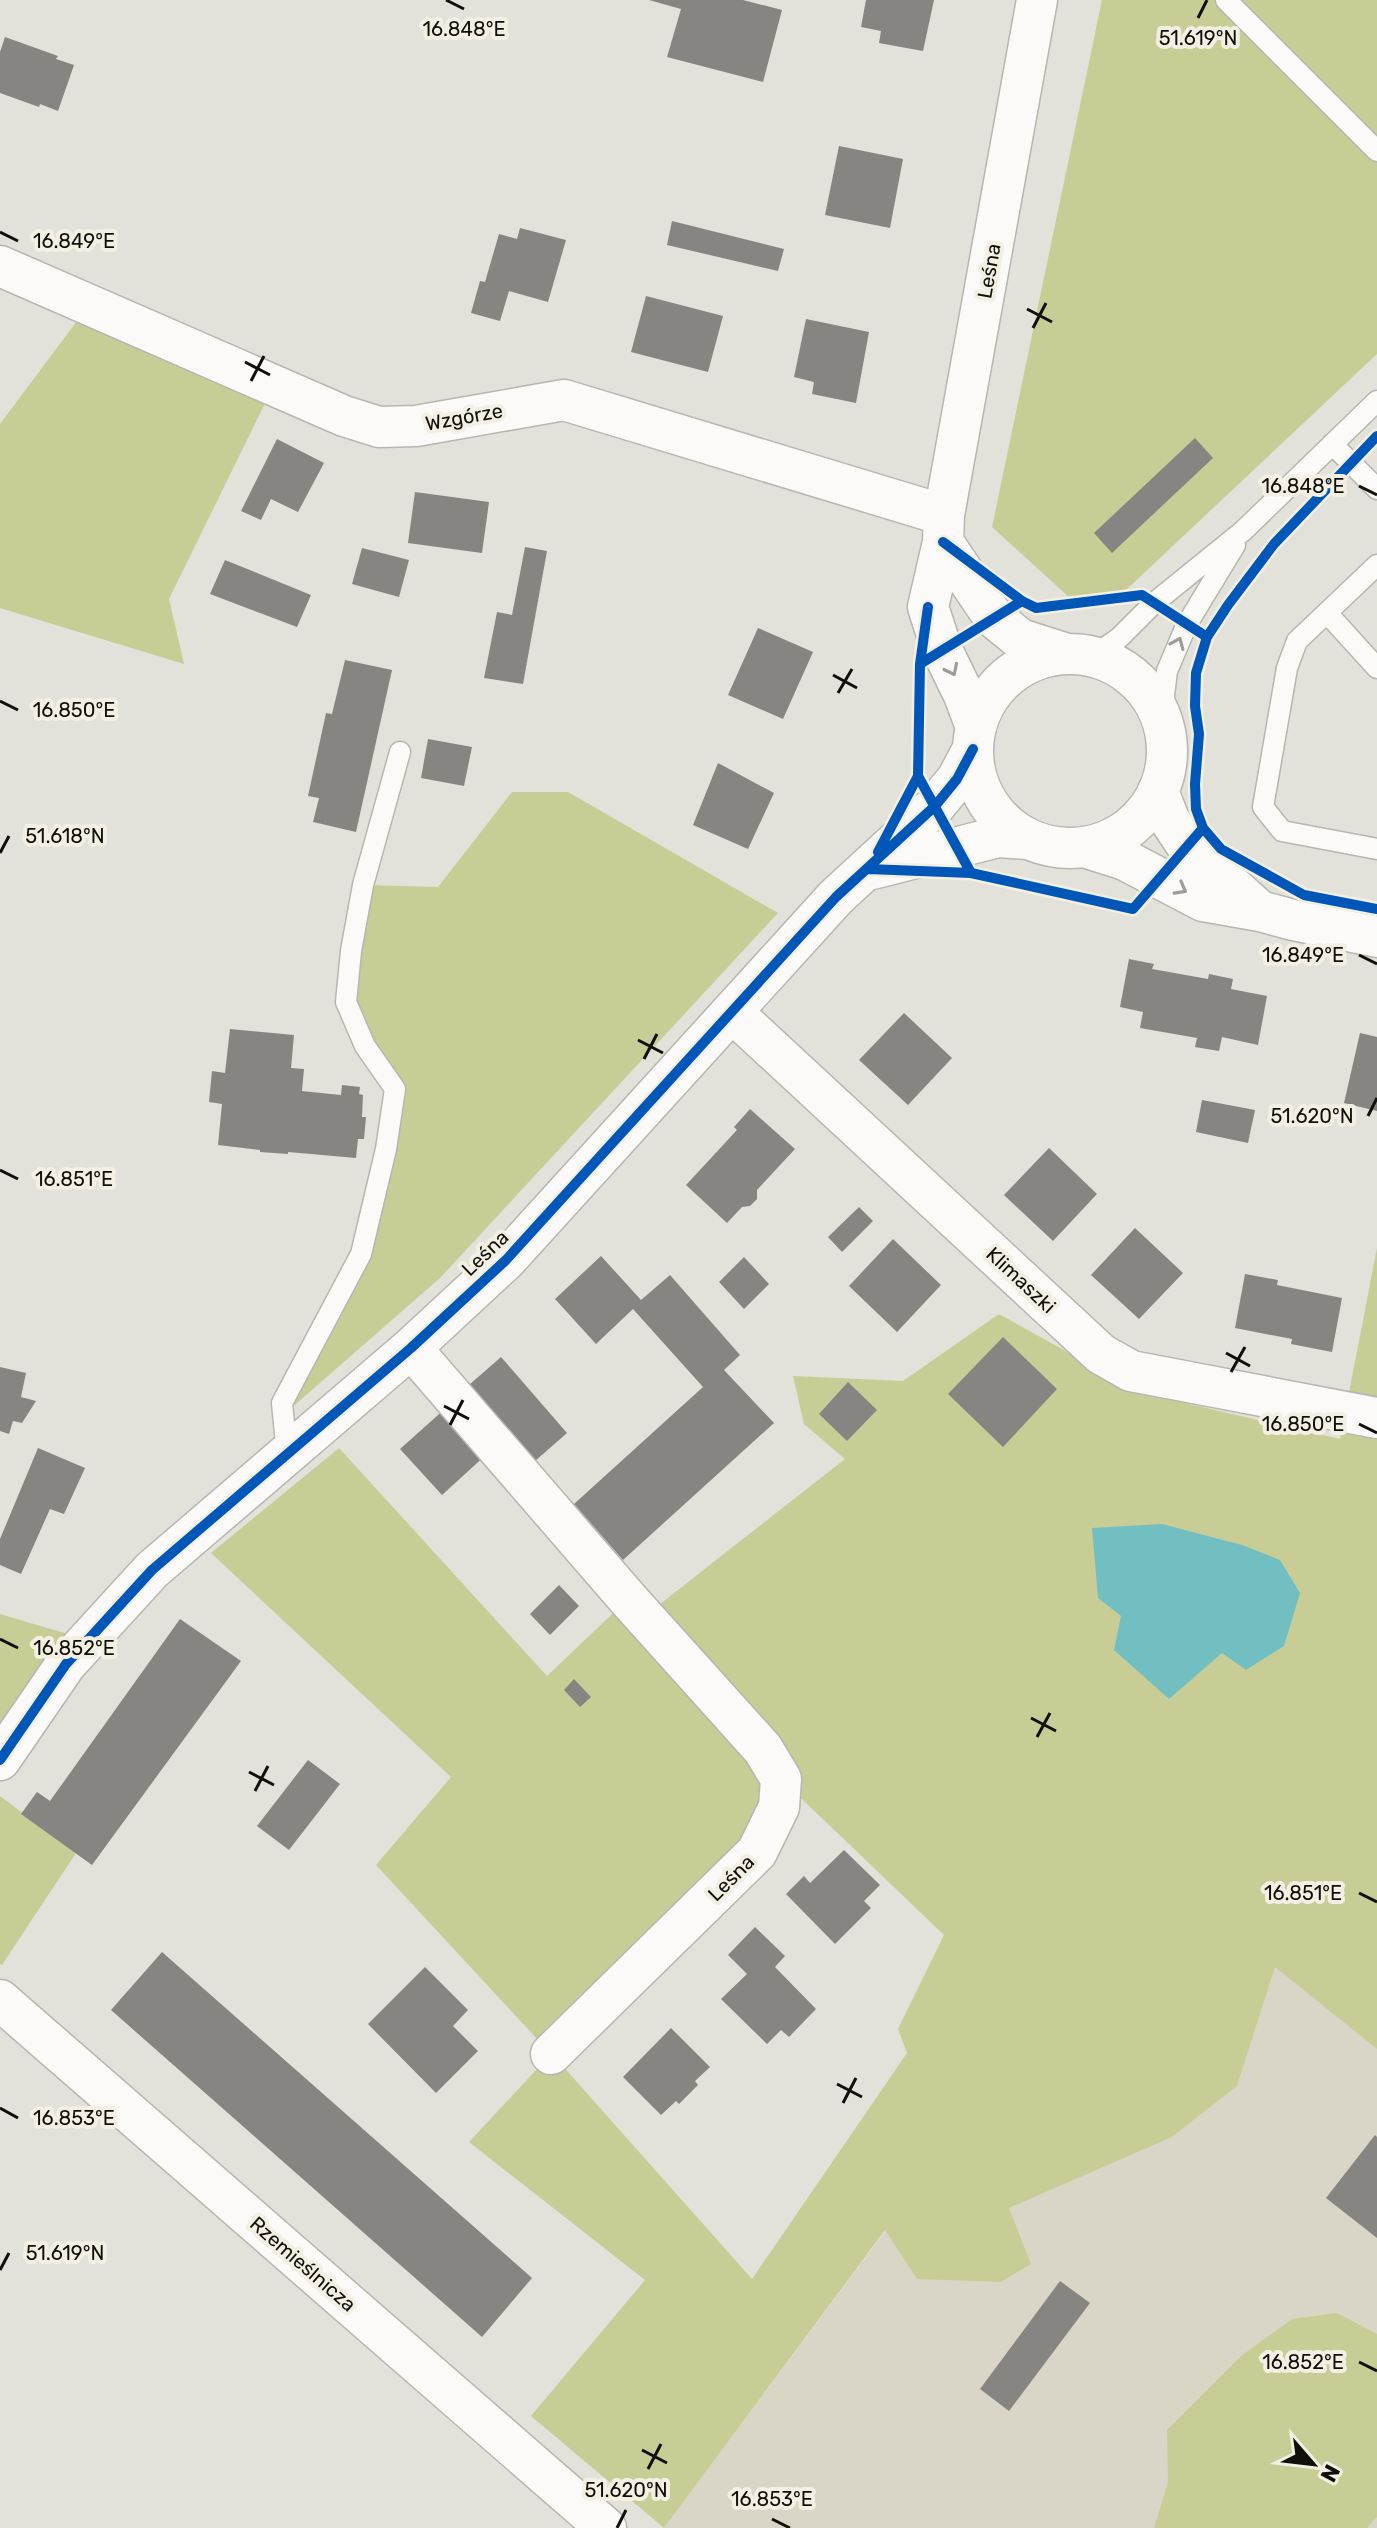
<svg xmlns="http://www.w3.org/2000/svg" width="1377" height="2528" font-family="Rubik,sans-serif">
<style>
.built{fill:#d9d6c7}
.green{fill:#c8cd95;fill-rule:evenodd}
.water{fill:#72bfc2}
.building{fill:#878581}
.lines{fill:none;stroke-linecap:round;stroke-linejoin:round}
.service-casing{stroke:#b7b6b1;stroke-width:23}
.minor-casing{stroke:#b7b6b1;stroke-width:43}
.service{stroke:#fbfaf9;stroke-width:20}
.minor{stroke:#fbfaf9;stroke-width:40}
.cycleway-casing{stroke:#f3f0e3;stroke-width:15}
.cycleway{stroke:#0057b8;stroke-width:10}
.oneway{stroke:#9d9c99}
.ticks{fill:none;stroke:#100f0a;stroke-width:3}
.labels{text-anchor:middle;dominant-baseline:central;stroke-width:8;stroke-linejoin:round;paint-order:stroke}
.street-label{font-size:20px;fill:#100f0a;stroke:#f3f0e3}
.ticks-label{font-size:20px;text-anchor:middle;fill:#100f0a;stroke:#f3f0e3;stroke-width:8;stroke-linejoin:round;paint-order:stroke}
</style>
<rect width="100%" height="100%" fill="#e2e1da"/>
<!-- built -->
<path class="built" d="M1275 1966 1377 2049V2528H664L886 2230 1001 2282 1030 2264 1008 2208 1172 2137 1237 2086Z"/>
<!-- green -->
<path class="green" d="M1102 0H1377V354L1127 589 1082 609 992 527Z
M89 305 274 385 169 599 184 664 0 608V424Z
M512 792H568L778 913 440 1278 289 1410 361 1254 395 1089 346 1002 363 885 438 887Z
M1377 1248V2049L1275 1967 1237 2086 1172 2137 1009 2208 1031 2264 1001 2282 917 2279 885 2230 664 2528 531 2416 645 2280 469 2142 551 2054 376 1865 451 1777 211 1553 339 1448 547 1676 628 1599 646 1615 845 1459 804 1424 793 1376 903 1381 999 1314 1080 1359 1176 1401 1340 1439ZM782 1780 944 1935 898 2029 907 2053 752 2279 552 2054 779 1807Z
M0 1614 88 1640 0 1760Z
M0 1796 76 1853 2 1965 0 1964Z
M1337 2313 1377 2334V2517L1367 2528H1154L1168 2482 1167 2430 1241 2356 1292 2319Z"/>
<!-- water -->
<path class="water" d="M1162 1524 1242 1545 1280 1560 1300 1593 1284 1646 1246 1670 1222 1653 1169 1699 1114 1650 1121 1616 1098 1598 1092 1528Z"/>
<!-- building -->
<path class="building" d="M649 0H743L782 10 763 82 667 57 681 9Z
M866 0H934L923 51 879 43 881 31 861 27Z
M5 37 58 56 56 59 74 65 58 111 40 104 39 107 0 93V52Z
M839 146 903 159 890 228 825 215Z
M672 221 784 249 778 271 667 245Z
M520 228 566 240 548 302 509 291 500 321 471 313 480 281 485 282 499 234 517 239Z
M646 296 723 316 708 372 631 352Z
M806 319 869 332 856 403 812 394 814 382 794 377Z
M1195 438 1213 458 1112 553 1094 533Z
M277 439 324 463 298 512 271 499 261 520 241 511Z
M415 492 489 502 482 553 408 543Z
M525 547 547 551 523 684 484 678 497 612 512 615Z
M362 548 409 560 399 597 352 584Z
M225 560 311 595 297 627 210 594Z
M758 628 813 652 783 719 728 695Z
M345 660 392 670 356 832 313 822 319 798 308 796 326 713 332 714Z
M428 739 472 747 464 786 421 778Z
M718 763 774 793 748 849 693 825Z
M1129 959 1154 964 1152 969 1208 979 1209 974 1233 979 1231 989 1267 996 1258 1045 1222 1037 1219 1051 1195 1047 1197 1038 1140 1028 1143 1012 1120 1007Z
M904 1013 952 1058 908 1105 859 1060Z
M230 1029 294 1035 291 1068 304 1069 302 1091 341 1095 342 1085 360 1087 359 1094 363 1095 362 1117H366L364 1139H358L356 1158 288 1152V1154L260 1152V1150L218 1145 222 1104 209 1102 212 1071 225 1073Z
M1360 1033 1377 1037V1111L1344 1103Z
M1202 1100 1255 1110 1248 1143 1196 1132Z
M750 1109 795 1149 757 1190V1199L750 1206 742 1207 727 1223 686 1185 737 1130 734 1127Z
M1049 1148 1097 1194 1053 1241 1004 1195Z
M859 1207 873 1221 842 1252 828 1237Z
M1135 1228 1183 1273 1139 1319 1091 1275Z
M893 1239 941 1285 897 1332 849 1286Z
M601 1256 641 1300 670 1275 740 1355 724 1370 774 1423 623 1560 574 1504 703 1387 633 1309 596 1344 555 1299Z
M744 1257 769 1284 744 1309 719 1282Z
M1245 1274 1278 1280 1277 1285 1342 1298 1332 1352 1291 1344 1292 1339 1235 1328Z
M1003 1337 1057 1389 1003 1447 948 1394Z
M501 1357 567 1433 535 1461 469 1385Z
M0 1367 26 1373 21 1397 36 1401 22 1423 13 1421 9 1434 0 1431Z
M848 1382 877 1410 847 1441 819 1414Z
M447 1407 488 1453 442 1495 400 1449Z
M38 1448 85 1468 64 1514 50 1509 21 1574 0 1565V1539Z
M559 1585 579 1606 550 1635 530 1614Z
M180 1619 241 1661 92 1865 21 1814 37 1792 50 1801Z
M574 1679 591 1697 580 1707 564 1690Z
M308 1760 340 1784 289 1850 257 1826Z
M844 1850 880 1885 864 1901 871 1908 835 1944 786 1894 804 1876 810 1883Z
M755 1927 785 1956 775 1967 816 2009 789 2037 781 2030 767 2044 721 1999 747 1974 728 1955Z
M162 1952 532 2278 482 2337 111 2010Z
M425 1967 468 2010 453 2026 478 2051 436 2093 368 2024Z
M671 2028 710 2067 695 2081 698 2085 679 2104 676 2101 661 2115 623 2077Z
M1375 2135 1377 2137V2238L1326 2198Z
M1060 2281 1090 2303 1009 2411 980 2389Z"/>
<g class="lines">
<!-- service casing -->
<g class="service-casing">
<path id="service" d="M1226 0 1377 151
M1332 444 1377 489
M1377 565 1297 641 1287 668 1263 807 1282 831 1377 849
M1327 613 1377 668
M1092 657 1119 638 1154 603 1243 531 1377 401
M1161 719 1167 671 1187 624 1235 545
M287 1454 282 1403 361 1254 386 1149 395 1089 365 1046 346 1002 351 951 363 885 400 752"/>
</g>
<!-- minor casing -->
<g class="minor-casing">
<path id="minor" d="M0 266 344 416 379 427 416 426 564 400 944 515
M943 542 994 618 1020 639 1067 654
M973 751a97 97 0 1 1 194 0a97 97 0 1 1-194 0Z
M976 727 964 695 942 650 928 607 943 542 944 515 1037 0
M1158 791 1169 819 1187 846 1260 911
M1084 847 1125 860 1203 901 1260 911 1293 920 1377 937
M872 869 998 837 1027 839
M732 1012 1101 1354 1131 1371 1377 1418
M411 1348 628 1599 763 1749 781 1779 779 1807 757 1852 551 2054
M0 1760 66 1664 152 1570 411 1348 506 1260 836 897 935 806 957 779 973 749
M0 2000 606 2528"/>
</g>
<!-- service -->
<use href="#service" class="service"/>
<!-- minor -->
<use href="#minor" class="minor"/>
<!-- cycleway casing -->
<g class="cycleway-casing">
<path id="cycleway" d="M1377 436 1274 544 1228 605 1207 637 1196 673 1195 706 1199 734 1195 784 1196 809 1203 828 1221 849 1304 895 1377 909
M943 542 1022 601 1036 608 1142 595 1207 637
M920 664 1022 601
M918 776 971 873
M878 852 918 776 920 664 928 607
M868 869 971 873 1133 909 1203 828
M0 1760 66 1664 152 1570 411 1348 506 1260 836 897 935 806 957 779 973 749"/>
</g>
<!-- cycleway -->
<use href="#cycleway" class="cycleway"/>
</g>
<!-- one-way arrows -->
<defs><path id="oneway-chevron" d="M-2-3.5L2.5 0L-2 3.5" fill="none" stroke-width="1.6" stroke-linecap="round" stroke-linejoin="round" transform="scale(2)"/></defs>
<g class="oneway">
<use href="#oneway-chevron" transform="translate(1178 643) rotate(-67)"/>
<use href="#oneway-chevron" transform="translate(952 670) rotate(64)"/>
<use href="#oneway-chevron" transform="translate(1181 889) rotate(29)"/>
</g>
<!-- ticks -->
<path class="ticks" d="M446 0 464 9M1198 18 1207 0M0 232 18 241M1027 309 1052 322M1033 328 1046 303M245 362 270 375M251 381 264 356M1359 486 1377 495M833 675 857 688M838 693 852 669M0 701 18 710M0 853 9 836M1359 955 1377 964M638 1040 663 1053M644 1059 657 1034M1368 1116 1377 1098M0 1170 18 1179M1226 1353 1250 1366M1231 1372 1245 1347M444 1406 469 1419M1359 1424 1377 1433M450 1425 463 1400M0 1639 18 1648M1031 1718 1056 1731M1037 1737 1050 1713M249 1772 274 1785M255 1791 268 1766M1359 1893 1377 1902M837 2084 862 2097M843 2103 856 2078M0 2108 18 2118M0 2270 9 2253M1359 2362 1377 2371M642 2450 667 2463M648 2469 661 2444M772 2519 790 2528M617 2528 626 2510"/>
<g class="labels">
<!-- street labels -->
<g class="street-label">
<text transform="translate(989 271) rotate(-80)">Leśna</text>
<text transform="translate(464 417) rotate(-10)">Wzgórze</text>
<text transform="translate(485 1253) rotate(-44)">Leśna</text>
<text transform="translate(1021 1280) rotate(43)">Klimaszki</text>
<text transform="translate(731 1878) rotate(-45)">Leśna</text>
<text transform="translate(303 2264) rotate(41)">Rzemieślnicza</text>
</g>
</g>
<g class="ticks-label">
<text x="464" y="36">16.848°E</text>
<text x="1198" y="45">51.619°N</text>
<text x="74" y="248">16.849°E</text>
<text x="1303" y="493">16.848°E</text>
<text x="74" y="717">16.850°E</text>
<text x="65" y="843">51.618°N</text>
<text x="1303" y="962">16.849°E</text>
<text x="1312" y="1123">51.620°N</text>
<text x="74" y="1186">16.851°E</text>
<text x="1303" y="1431">16.850°E</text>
<text x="74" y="1655">16.852°E</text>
<text x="1303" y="1900">16.851°E</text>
<text x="74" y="2125">16.853°E</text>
<text x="65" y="2260">51.619°N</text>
<text x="1303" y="2369">16.852°E</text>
<text x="626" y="2497">51.620°N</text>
<text x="772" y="2506">16.853°E</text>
</g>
<!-- north arrow -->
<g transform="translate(1313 2464) rotate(118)" stroke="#f3f0e3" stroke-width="6" paint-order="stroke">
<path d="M0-6L14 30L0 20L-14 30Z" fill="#100f0a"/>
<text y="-12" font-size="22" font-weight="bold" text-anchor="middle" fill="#100f0a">N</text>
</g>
</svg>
